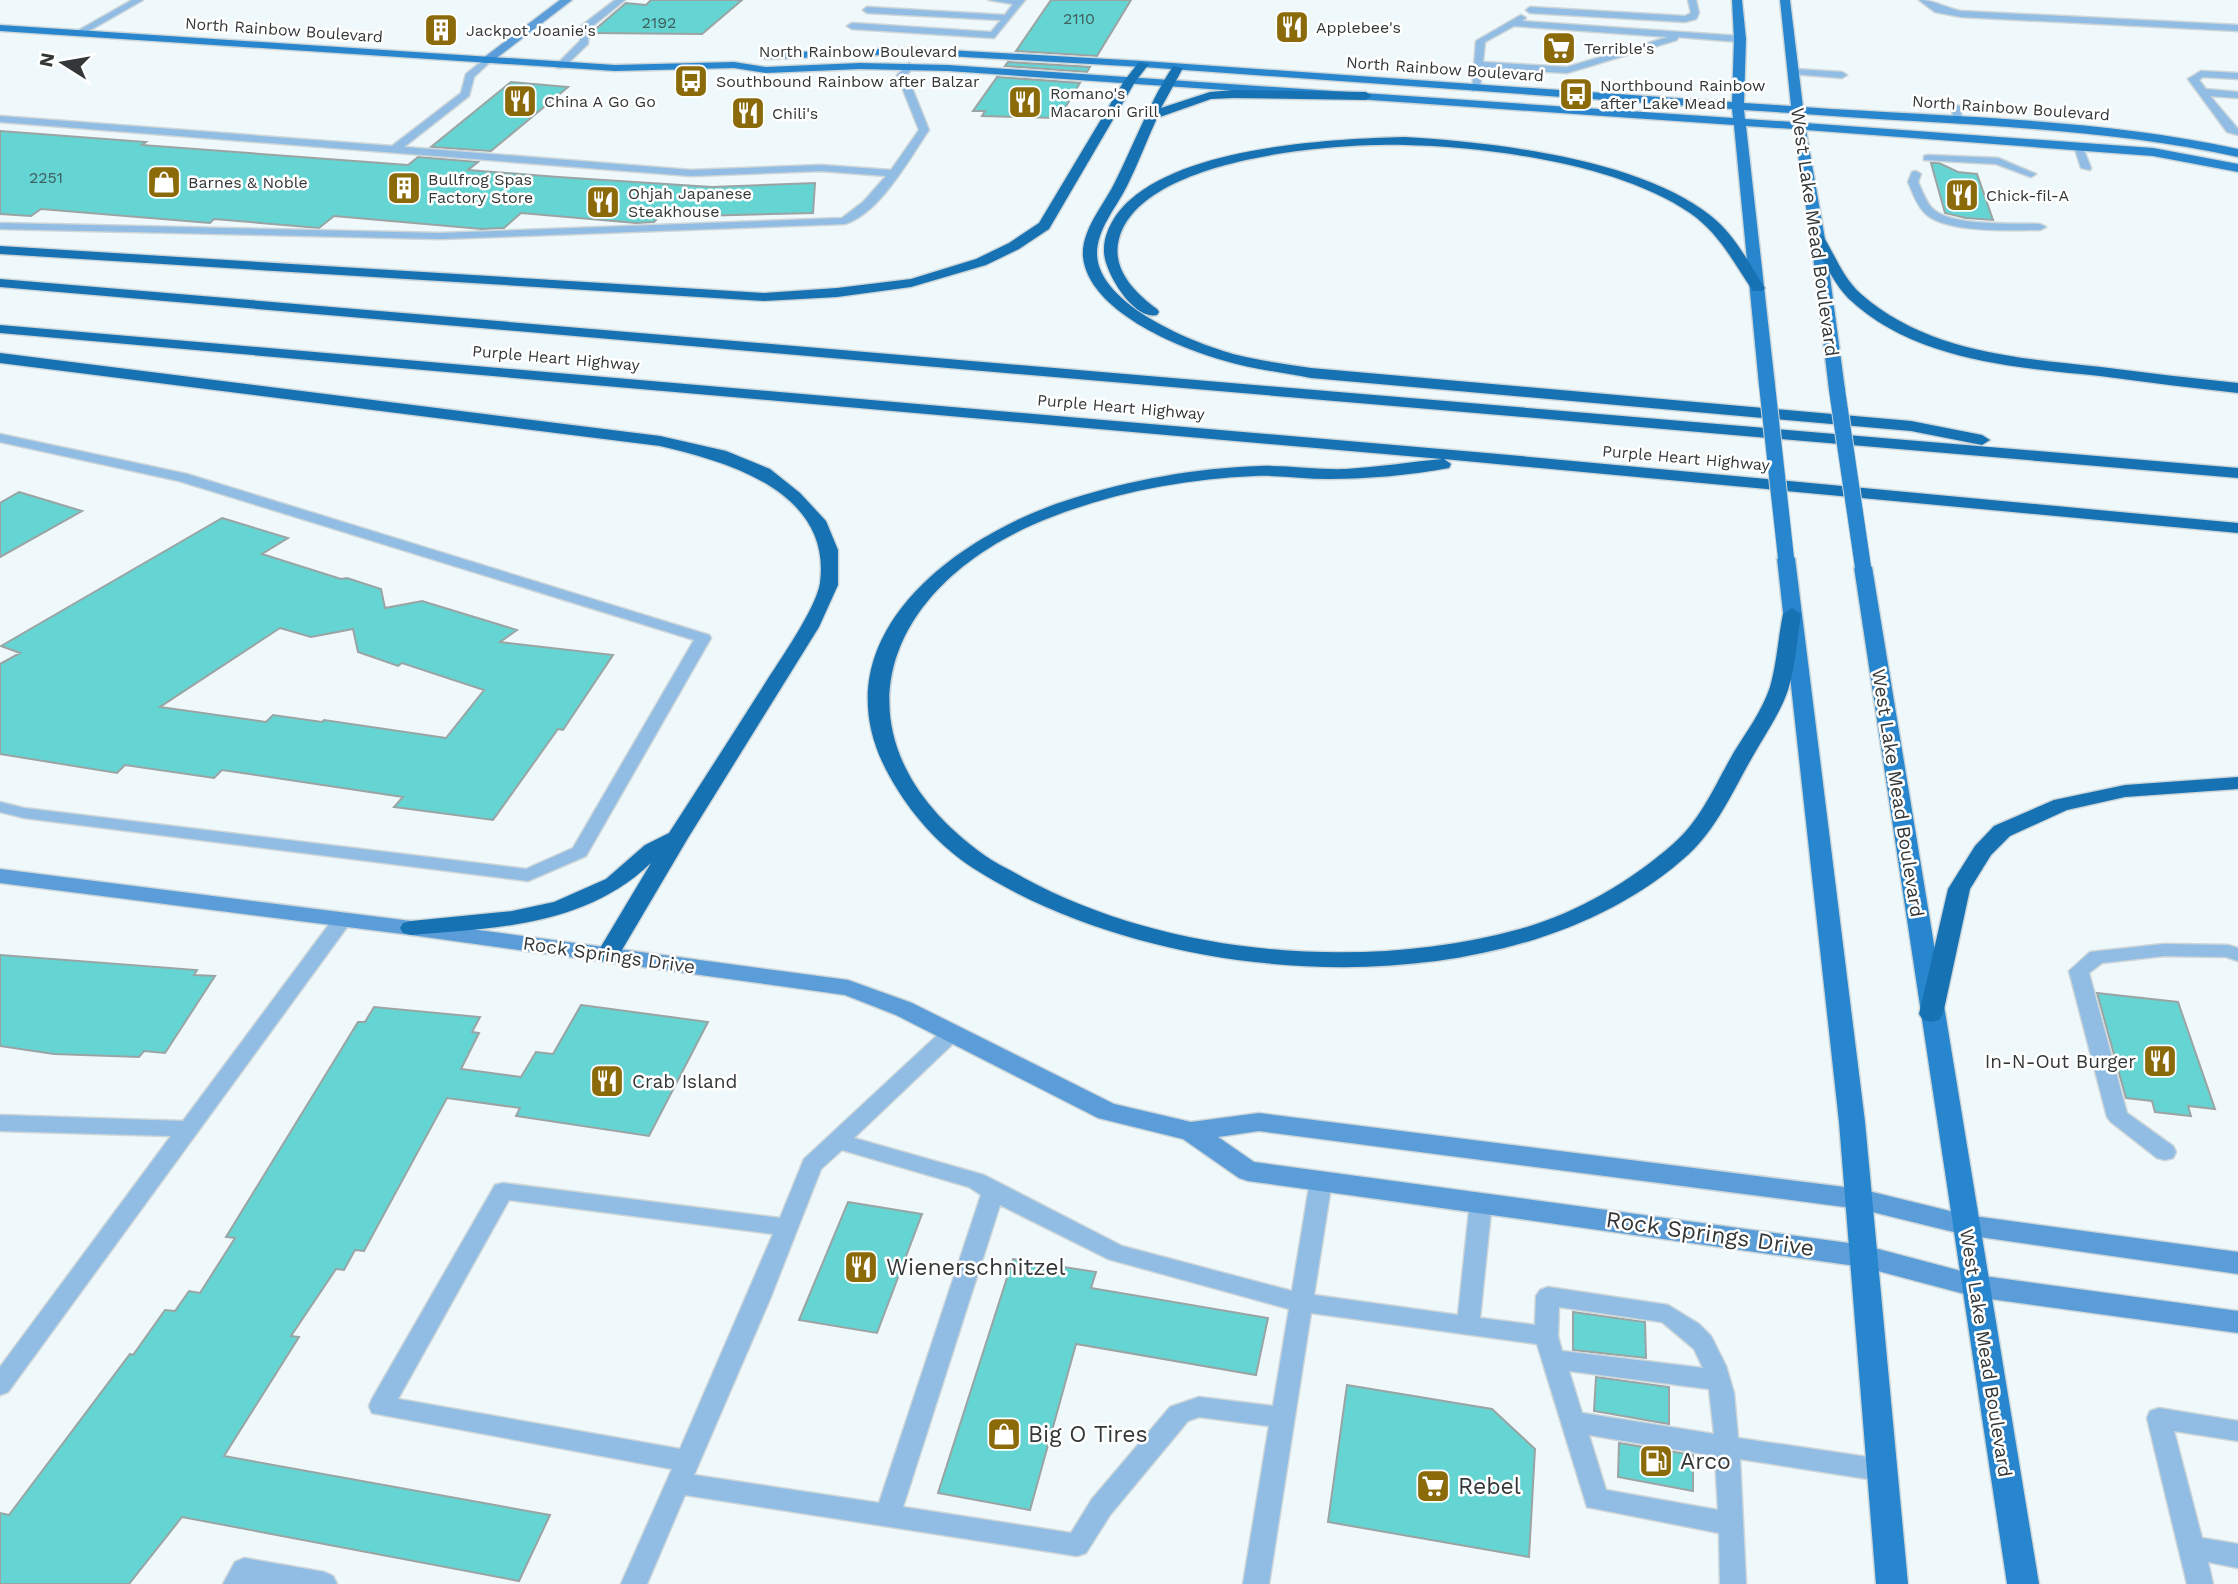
<svg xmlns="http://www.w3.org/2000/svg" width="2238" height="1584" font-family="'Work Sans',sans-serif">
<style>
.building{fill:#64d5d2;stroke:#9ba4a4;stroke-width:2;fill-rule:evenodd}
.lines{fill:none;stroke-linecap:round;stroke-linejoin:round}
.lane-casing{stroke:#cdd6d9;stroke-width:3}
.street-casing{stroke:#cdd6d9;stroke-width:3}
.secondary-casing{stroke:#cdd6d9;stroke-width:3}
.primary-casing{stroke:#cdd6d9;stroke-width:3}
.highway-casing{stroke:#cdd6d9;stroke-width:3}
.lane{fill:#91bce3;fill-rule:evenodd}
.street{fill:#91bce3;fill-rule:evenodd}
.secondary{fill:#5a9dd8;fill-rule:evenodd}
.primary{fill:#2886ce;fill-rule:evenodd}
.highway{fill:#1772b4;fill-rule:evenodd}
.primary-bridge-casing{stroke:#cdd6d9;stroke-width:18;stroke-linecap:butt}
.primary-bridge{stroke:#2886ce;stroke-width:16}
.labels{text-anchor:middle;dominant-baseline:central;stroke-width:5;stroke-linejoin:round;paint-order:stroke}
.number-label{font-size:16px;fill:#3f5e5e}
.far-poi-label{font-size:16px;fill:#333738;stroke:#fff;text-anchor:start}
.far-street-label{font-size:16px;fill:#333738;stroke:#fff}
.street-label{font-size:19px;fill:#333738;stroke:#fff}
.poi-label{font-size:19px;fill:#333738;stroke:#fff;text-anchor:end}
.near-street-label{font-size:23px;fill:#333738;stroke:#fff}
.near-poi-label{font-size:23px;fill:#333738;stroke:#fff;text-anchor:start}
</style>
<rect width="100%" height="100%" fill="#eff9fc"/>
<!-- building -->
<path class="building" d="M651 0H742L702 34 591 33 626 3 646 5Z
M1051 0H1131L1097 56 1016 51Z
M1008 62 1090 67 1087 72 1005 66Z
M997 77 1080 83 1059 118 982 116 985 111H973Z
M511 82 568 87 491 151 431 147Z
M0 131 146 142 142 145 408 165 418 157 478 162 468 170 558 177 712 187 815 183 813 213 659 217 654 222 636 223 521 213 504 228 482 229 334 216 319 228 214 219 210 223 41 209 31 216 0 214Z
M1931 163H1939L1958 172 1977 174 1993 220 1966 218 1945 213Z
M19 492 82 511 0 557V503Z
M222 518 288 538 262 554 341 579 347 578 381 589 385 608 422 601 517 630 500 642 613 655 563 730 558 729 493 820 394 807 403 797 222 770 214 778 125 765 117 773 0 754V664L20 653 1 646ZM280 628 311 637 353 629 358 652 398 666 402 663 484 690 446 738 324 720 322 722 273 715 266 722 160 707Z
M0 955 197 970 194 975 215 976 165 1053 144 1051 139 1057 54 1054 0 1046Z
M2097 993 2178 1002 2215 1109 2188 1106 2191 1116 2155 1112 2152 1101 2126 1098Z
M581 1005 708 1022 649 1136 516 1116 520 1108 447 1098 364 1251 355 1250 344 1270 336 1269 291 1336 299 1337 224 1456 550 1515 519 1581 182 1517 129 1584H0V1513L9 1515 130 1354 133 1355 165 1310 175 1311 189 1291 200 1293 235 1238 226 1237 358 1022H365L374 1007 480 1017 472 1032 479 1033 461 1069 521 1077 536 1052 553 1054Z
M848 1202 922 1214 877 1333 799 1320Z
M1013 1259 1096 1272 1091 1288 1268 1318 1256 1375 1076 1344 1030 1510 938 1493Z
M1573 1312 1645 1322 1646 1358 1573 1350Z
M1596 1377 1669 1387V1424L1594 1411Z
M1347 1385 1492 1409 1535 1449 1529 1557 1328 1522Z
M1619 1443 1693 1455V1491L1618 1477Z"/>
<g class="lines">
<!-- lane casing -->
<g class="lane-casing">
<path id="lane" d="M132 0H143L80 36 72 34Z
M615 0H625L589 29 588 44 563 68H557V64L580 41 581 26Z
M989 0H1025L994 38 852 29 847 26 852 23 991 32 1001 20 867 13 863 10 867 7 1005 15 1013 4Z
M1688 0H1696L1699 13 1696 19 1685 22 1530 13 1526 10 1530 7 1685 16 1691 13Z
M1521 15 1526 18 1522 21 1740 36 1745 39 1740 42 1678 37 1677 40 1567 73 1482 68 1480 89 1472 91 1476 41ZM1514 26 1668 37 1567 67 1483 62 1485 42Z
M486 58 491 61 474 77 469 96 404 147 691 170 821 165 891 170 919 130 897 75 909 63 914 66 907 75 929 130C909 159 880 213 845 224L440 239 0 229V223L440 233 842 218 863 202 886 176 821 171 691 176 0 122V116L392 146 461 93 466 74Z
M1795 69 1842 72 1847 75 1842 78 1792 74 1790 72Z
M2201 71 2238 73V79L2203 77 2199 80 2206 89 2238 92V98L2210 96 2238 129V135L2227 132 2188 79Z
M1951 104 1960 106 1963 124 1954 122Z
M2073 143 2082 145 2091 168 2090 170 2081 168Z
M1928 155 1998 158 2036 174 2031 177 1996 164 1924 160V156Z
M1916 171 1921 174 1918 182C1922 190 1925 200 1931 207 1947 227 2015 223 2040 224L2046 227 2040 230C2012 230 1941 234 1923 211 1916 203 1912 191 1908 182L1912 172Z
M0 434 187 474 709 635 711 638 586 856 528 881 24 818 0 812V802L24 808 526 869 573 848 694 640 179 481 0 442Z
M343 913 350 915 352 919 350 923 8 1392 0 1395V1367L171 1136 0 1131V1115L183 1121 336 915Z
M2164 944 2228 945 2238 948V961L2226 957 2164 956 2102 963 2089 973 2127 1113 2173 1146 2176 1152 2173 1158 2165 1160 2157 1158 2111 1122 2107 1117 2069 971 2090 952Z
M952 1026 959 1028 962 1033 959 1038 854 1138 984 1175 1122 1246 1292 1291 1310 1181 1313 1175 1321 1173 1329 1175 1332 1181 1314 1295 1458 1315 1470 1202 1473 1196 1481 1194 1489 1196 1492 1202 1480 1318 1535 1325 1536 1296 1540 1290 1548 1287 1668 1305 1699 1324 1711 1336 1726 1366 1734 1393 1738 1438 1881 1459 1890 1462 1893 1470 1890 1478 1881 1481 1740 1459 1746 1584H1720L1719 1533 1587 1507 1537 1344 1311 1313 1269 1584H1243L1269 1426 1199 1417 1188 1421 1110 1515 1086 1553 1077 1556 685 1495 647 1584H621L672 1469 372 1413 369 1406 372 1399 495 1185 503 1183 780 1218 804 1159 945 1028ZM842 1150 969 1187 981 1195 879 1503 694 1475 770 1299 821 1169ZM509 1200 773 1234 680 1449 398 1399ZM1000 1205 1108 1259 1289 1309 1273 1406 1199 1397 1170 1407 1092 1499 1071 1533 903 1507ZM1559 1307 1662 1322 1694 1349 1703 1368 1562 1351 1558 1336ZM1569 1371 1709 1389 1714 1434 1582 1413ZM1589 1435 1715 1456 1718 1510 1606 1490Z
M2159 1408 2238 1421V1441L2174 1431 2202 1538 2238 1544V1568L2208 1562 2213 1584H2187L2147 1418 2150 1411Z
M244 1558 324 1572 333 1576 337 1584H223L235 1562Z"/>
</g>
<!-- street casing -->
<g class="street-casing">
<path id="street" d="M1919 0C1934 0 1946 8 1961 11L2238 25V31L1961 17 1935 12Z"/>
</g>
<!-- secondary casing -->
<g class="secondary-casing">
<path id="secondary" d="M560 0H572L490 63H482V59Z
M0 869 411 921 848 980 912 1003 1114 1104 1191 1122 1259 1113 1860 1189 1966 1215 2238 1252V1274L1966 1235 1860 1209 1259 1131 1218 1137 1254 1162 1863 1245 1976 1275 2238 1311V1333L1976 1297 1863 1267 1248 1181 1239 1178 1183 1139 1098 1118 896 1015 845 995 411 935 0 883Z"/>
</g>
<!-- primary casing -->
<g class="primary-casing">
<path id="primary" d="M1732 0H1742L1746 39 1744 103 1791 106 1780 0H1790L1803 107C1947 117 2096 118 2238 149V157C2096 126 1948 125 1804 114L1805 123 2153 148 2238 164V172L2153 156 1806 130 1825 239 1845 390 1837 395 1829 390 1811 239 1794 129 1746 126 1775 385 1767 390 1759 385 1734 125 948 71 860 69 766 73 734 68 615 71 0 31V25L615 65 734 62 766 67 860 63 948 65 1733 118 1732 109 1143 67 912 54 766 59 760 56 766 53 912 48 1143 61 1732 102 1734 39ZM1744 110 1791 113 1793 122 1745 119Z
M1786 553 1795 558 1865 1122 1908 1584H1876L1839 1122 1777 558Z
M1863 562 1872 567 2039 1584H2007L1854 567Z"/>
</g>
<!-- highway casing -->
<g class="highway-casing">
<path id="highway" d="M1139 62 1149 64 1135 82 1049 229 1019 249 986 265 911 287 837 297 764 301 0 254V246L764 293 837 288 911 279 976 259 1009 243 1039 223 1124 81Z
M1173 66 1183 68 1161 108 1210 92 1233 90 1366 92 1372 96 1366 100 1233 98 1211 99 1157 118C1147 140 1138 164 1127 186 1116 208 1097 229 1097 254 1098 305 1195 344 1237 355 1261 361 1286 364 1311 368L1911 421 1982 435 1990 440 1982 445 1911 431 1311 378C1281 372 1251 369 1222 360 1177 347 1089 311 1083 257 1081 229 1105 204 1116 180 1135 142 1150 101 1173 66Z
M1404 137C1493 142 1640 159 1711 216 1734 234 1749 263 1765 288L1763 291H1753C1734 263 1719 233 1690 213 1618 164 1491 147 1405 145 1335 143 1141 157 1119 239 1111 269 1135 293 1157 309L1159 312 1157 315C1134 321 1103 271 1104 250 1104 231 1116 212 1130 200 1189 147 1328 139 1404 137Z
M1818 235 1823 236C1835 255 1843 278 1861 294 1927 352 2017 358 2101 367 2146 373 2192 378 2238 383V393C2192 388 2146 382 2100 376 2014 367 1914 361 1848 298 1832 281 1823 259 1811 239Z
M0 279 2238 468V478L0 287Z
M0 325 1498 454 2238 523V533L1444 459 1451 464 1449 468C1411 475 1368 479 1329 479 1304 479 1280 475 1255 476 1179 479 1100 495 1030 526 872 598 834 747 984 855 996 864 1011 870 1024 878 1168 956 1364 972 1520 929 1575 914 1630 882 1673 844 1701 820 1716 783 1734 752 1747 731 1762 711 1770 687 1777 663 1778 638 1783 614L1792 608 1801 614C1797 639 1796 665 1788 690 1781 711 1768 730 1757 749 1736 784 1719 826 1689 854 1513 1014 1164 991 973 868 939 846 910 813 890 777 812 640 955 535 1071 499 1131 480 1196 468 1260 466 1289 465 1317 470 1346 469 1378 467 1410 462 1442 459L0 333Z
M0 353 660 436 726 451 770 469 800 493 826 521 838 550V585L819 627 688 838 616 960 608 963 600 960 596 955 651 863C585 926 497 928 411 935L403 933 400 928 403 923 411 921 512 911 554 902 606 879 645 845 669 833C701 784 732 735 764 685 779 661 816 609 820 583 832 492 729 462 660 446L0 363Z
M2238 777V789L2125 797 2067 810 2010 836 1991 855 1970 889 1943 1014 1939 1020 1931 1022 1923 1020 1919 1014 1948 889 1975 846 1994 826 2054 800 2125 785Z"/>
</g>
<!-- lane -->
<use href="#lane" class="lane"/>
<!-- street -->
<use href="#street" class="street"/>
<!-- secondary -->
<use href="#secondary" class="secondary"/>
<!-- primary -->
<use href="#primary" class="primary"/>
<!-- highway -->
<use href="#highway" class="highway"/>
<!-- primary-bridge casing -->
<g class="primary-bridge-casing">
<path id="primary-bridge" d="M1767 385 1786 558
M1837 390 1863 567"/>
</g>
<!-- primary-bridge -->
<use href="#primary-bridge" class="primary-bridge"/>
</g>
<!-- icons -->
<defs>
<g id="restaurant-square" transform="scale(1.75)"><rect x="-9" y="-9" width="18" height="18" rx="4" fill="#8b6a0a" stroke="#fff"/><path d="M-5-6h1v4h1v-4h1v4h1v-4h1v5L-1.5 .5V6h-2V.5L-5-1ZM5-6V6H3V1.5H1.5Q1.5-4 5-6Z" fill="#fff"/></g>
<g id="building-square" transform="scale(1.75)"><rect x="-9" y="-9" width="18" height="18" rx="4" fill="#8b6a0a" stroke="#fff"/><path d="M-4-6H4V6H1V3H-1V6H-4ZM-2.5-4.3h1.7v1.8h-1.7ZM.8-4.3h1.7v1.8H.8ZM-2.5-1h1.7V.8h-1.7ZM.8-1h1.7V.8H.8Z" fill="#fff"/></g>
<g id="supermarket-square" transform="scale(1.75)"><rect x="-9" y="-9" width="18" height="18" rx="4" fill="#8b6a0a" stroke="#fff"/><path d="M-6-5.5h2.5l.6 2H6L4.5 2H-2.5L-4.4-4H-6ZM-1.5 3.2a1.3 1.3 0 1 0 .1 0ZM3 3.2a1.3 1.3 0 1 0 .1 0Z" fill="#fff"/></g>
<g id="bus-square" transform="scale(1.75)"><rect x="-9" y="-9" width="18" height="18" rx="4" fill="#8b6a0a" stroke="#fff"/><path d="M-5-6H5V4H4V6H2V4H-2V6H-4V4H-5ZM-3.5-4V0h7V-4ZM-3.5 1.2v1.5H-2V1.2ZM2 1.2v1.5H3.5V1.2Z" fill="#fff"/></g>
<g id="shop-square" transform="scale(1.75)"><rect x="-9" y="-9" width="18" height="18" rx="4" fill="#8b6a0a" stroke="#fff"/><path d="M-5-2.5h2.3a2.7 3.5 0 0 1 5.4 0H5L5.5 6h-11ZM-1.5-2.5h3a1.5 2.3 0 0 0-3 0Z" fill="#fff"/></g>
<g id="fuel-square" transform="scale(1.75)"><rect x="-9" y="-9" width="18" height="18" rx="4" fill="#8b6a0a" stroke="#fff"/><path d="M-5.5-6h7V0h2V4h1.3V-2.5L3-4.5l.8-.8L6-3V5H2.5V1h-1V6h-7ZM-4.2-4.7v3.2H.2V-4.7Z" fill="#fff"/></g>
</defs>
<g fill-rule="evenodd">
<use href="#restaurant-square" x="1292" y="27"/>
<use href="#building-square" x="441" y="30"/>
<use href="#supermarket-square" x="1559" y="48"/>
<use href="#bus-square" x="691" y="81"/>
<use href="#bus-square" x="1576" y="94"/>
<use href="#restaurant-square" x="520" y="101"/>
<use href="#restaurant-square" x="1025" y="102"/>
<use href="#restaurant-square" x="748" y="113"/>
<use href="#shop-square" x="164" y="182"/>
<use href="#building-square" x="404" y="188"/>
<use href="#restaurant-square" x="1962" y="195"/>
<use href="#restaurant-square" x="603" y="202"/>
<use href="#restaurant-square" x="2160" y="1061"/>
<use href="#restaurant-square" x="607" y="1081"/>
<use href="#restaurant-square" x="861" y="1267"/>
<use href="#shop-square" x="1004" y="1434"/>
<use href="#fuel-square" x="1656" y="1461"/>
<use href="#supermarket-square" x="1433" y="1486"/>
</g>
<g class="labels">
<!-- number labels -->
<g class="number-label">
<text x="1079" y="18">2110</text>
<text x="659" y="22">2192</text>
<text x="46" y="177">2251</text>
</g>
<!-- far-poi labels -->
<g class="far-poi-label">
<text x="1316" y="27">Applebee's</text>
<text x="466" y="30">Jackpot Joanie's</text>
<text x="1584" y="48">Terrible's</text>
<text x="716" y="81">Southbound Rainbow after Balzar</text>
<text x="1600" y="85">Northbound Rainbow<tspan x="1600" dy="18">after Lake Mead</tspan></text>
<text x="1050" y="93">Romano's<tspan x="1050" dy="18">Macaroni Grill</tspan></text>
<text x="544" y="101">China A Go Go</text>
<text x="772" y="113">Chili's</text>
<text x="428" y="179">Bullfrog Spas<tspan x="428" dy="18">Factory Store</tspan></text>
<text x="188" y="182">Barnes &amp; Noble</text>
<text x="628" y="193">Ohjah Japanese<tspan x="628" dy="18">Steakhouse</tspan></text>
<text x="1986" y="195">Chick-fil-A</text>
</g>
<!-- far-street labels -->
<g class="far-street-label">
<text transform="translate(284 30) rotate(4)">North Rainbow Boulevard</text>
<text x="858" y="51">North Rainbow Boulevard</text>
<text transform="translate(1445 69) rotate(4)">North Rainbow Boulevard</text>
<text transform="translate(2011 108) rotate(4)">North Rainbow Boulevard</text>
<text transform="translate(556 358) rotate(5)">Purple Heart Highway</text>
<text transform="translate(1121 407) rotate(5)">Purple Heart Highway</text>
<text transform="translate(1686 458) rotate(5)">Purple Heart Highway</text>
</g>
<!-- street labels -->
<g class="street-label">
<text transform="translate(1815 232) rotate(82)">West Lake Mead Boulevard</text>
<text transform="translate(1898 793) rotate(81)">West Lake Mead Boulevard</text>
<text transform="translate(609 955) rotate(8)">Rock Springs Drive</text>
<text transform="translate(1986 1353) rotate(81)">West Lake Mead Boulevard</text>
</g>
<!-- poi labels -->
<g class="poi-label">
<text x="2136" y="1061">In-N-Out Burger</text>
<text x="632" y="1081" text-anchor="start">Crab Island</text>
</g>
<!-- near-street labels -->
<g class="near-street-label">
<text transform="translate(1710 1234) rotate(8)">Rock Springs Drive</text>
</g>
<!-- near-poi labels -->
<g class="near-poi-label">
<text x="886" y="1267">Wienerschnitzel</text>
<text x="1028" y="1434">Big O Tires</text>
<text x="1680" y="1461">Arco</text>
<text x="1458" y="1486">Rebel</text>
</g>
</g>
<!-- north arrow -->
<g transform="translate(63 63) rotate(281)" stroke="#ffffff" stroke-width="5" paint-order="stroke">
<path d="M0-5L12 26L0 18L-12 26Z" fill="#333738"/>
<text y="-10" font-size="19" font-weight="bold" text-anchor="middle" fill="#333738">N</text>
</g>
</svg>
